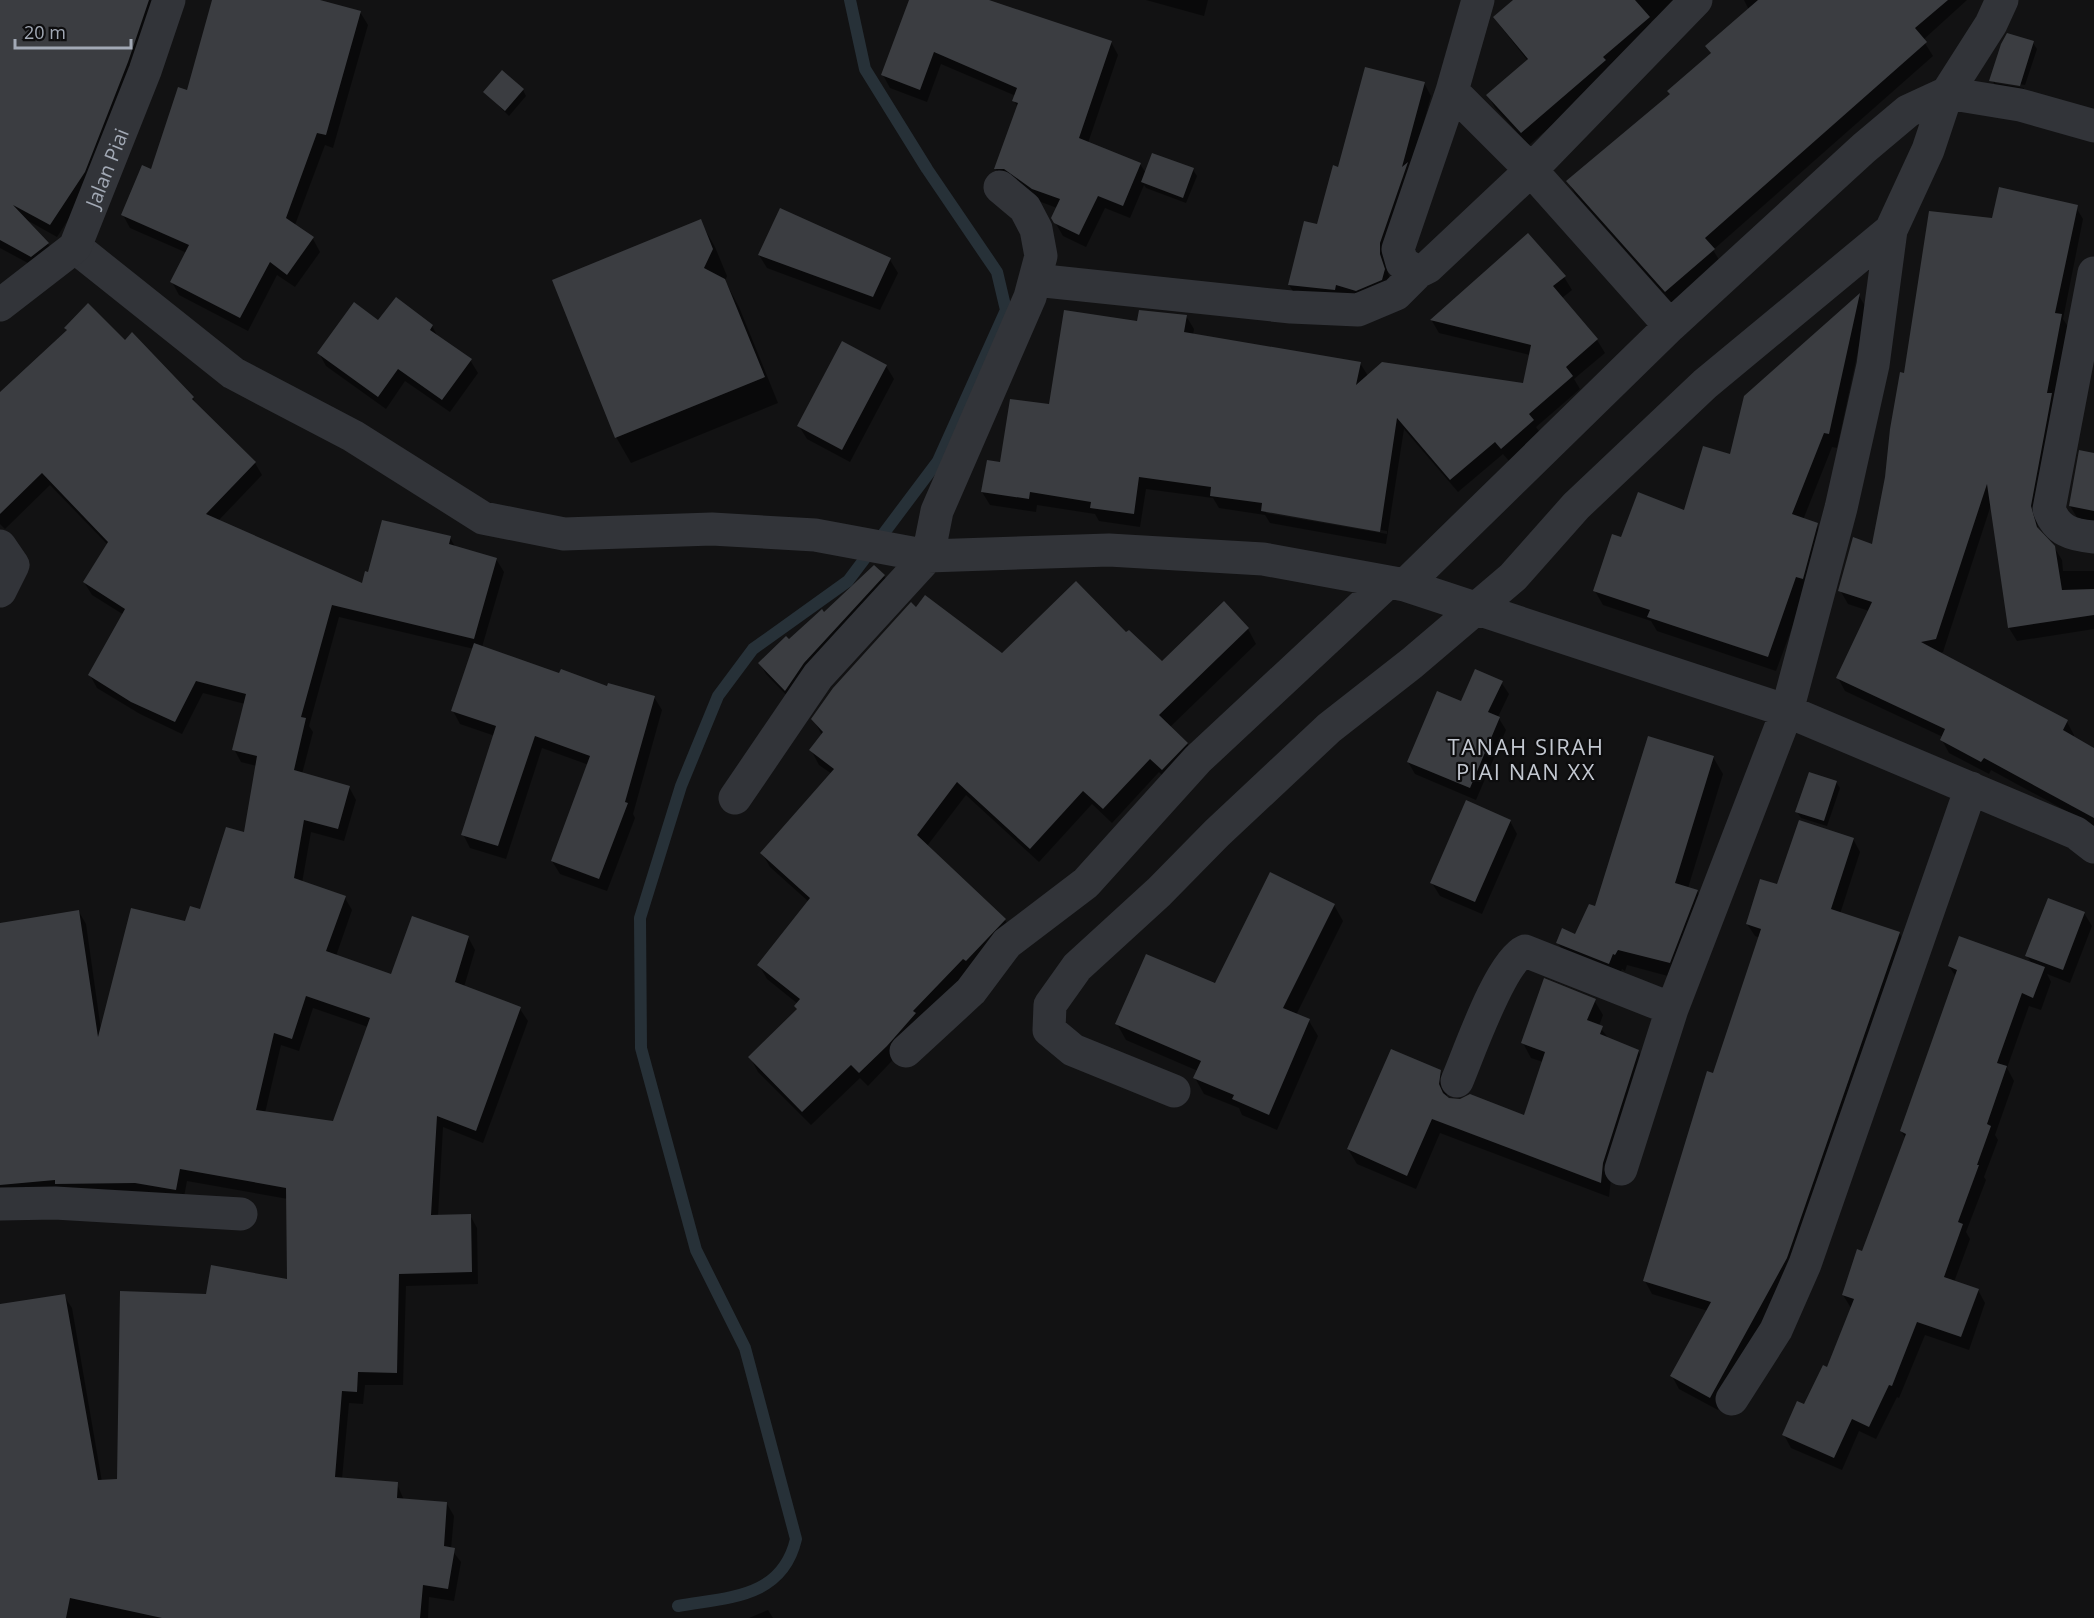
<svg xmlns="http://www.w3.org/2000/svg" width="2094" height="1618" font-family="'Open Sans',sans-serif">
<style>
.shadow{fill:#0007;fill-rule:evenodd}
.lines{fill:none;stroke-linecap:round;stroke-linejoin:round}
.stream{stroke:#273138;stroke-width:12}
.building{fill:#3b3d41;fill-rule:evenodd}
.minor{stroke:#323439;stroke-width:33}
.tertiary{stroke:#323439;stroke-width:33}
.labels{text-anchor:middle;dominant-baseline:central;stroke-width:4.5;stroke-linejoin:round;paint-order:stroke}
.street-label{font-size:20px;fill:#a2a9b5;stroke:#0d0d0e}
.quarter-label{font-size:22px;letter-spacing:1.5px;fill:#c3c8d1;stroke:#0d0d0e}
</style>
<rect width="100%" height="100%" fill="#121213"/>
<!-- shadow -->
<path class="shadow" d="M0 0H164L91 184 57 237 25 219 48 244 55 256 39 269 0 248Z
M213 0H314L360 12 368 25 333 148 325 145 295 225 313 239 320 252 295 287 277 275 248 331 179 295 172 282 187 253 130 228 123 215 152 171 188 92Z
M911 0H985L1111 42 1118 55 1088 143 1140 164 1146 173 1193 170 1197 176 1186 203 1146 188 1144 185 1130 218 1105 208 1086 247 1063 236 1055 222 1057 208 1041 202 1012 181 1003 182 996 169 1018 107 1014 101 1016 96 941 64 927 102 890 88 883 75Z
M1146 0H1208L1204 16Z
M1515 0H1677L1651 22 1656 31 1612 74 1529 145 1495 108 1488 95 1528 61 1494 18Z
M1744 0H1967L1923 40 1933 56 1713 250 1721 263 1673 304 1575 194 1568 181 1671 94 1712 55 1707 46 1749 10Z
M2033 43 2037 49 2025 85 1995 80V83L2024 88 2023 92 1996 87 1993 81Z
M1424 83 1431 96 1387 257V269L1391 284 1389 293 1297 298 1289 285 1305 223 1318 226 1339 169Z
M523 90 526 96 509 116 485 92Z
M2075 206 2083 219 2063 319 2069 328 2037 520 2038 531 2054 547 2062 560 2063 571H2094V629L2017 641 2009 628 1991 505 1943 652 1939 653 2067 722 2074 735 2073 737 2094 750V826L1991 770 1989 774 1949 753 1942 740 1943 737 1845 691 1838 678 1869 611 1848 604 1840 590 1874 546 1905 374 1993 220Z
M700 221 715 247 727 276 725 281 739 307 778 403 631 463 616 437Z
M1528 235 1564 277 1572 290 1562 298 1597 340 1605 353 1574 379 1580 389 1536 427 1541 434 1509 461 1503 454 1458 492 1404 429 1386 544 1270 523 1265 515 1219 508 1213 498 1146 489 1140 527 1099 521 1095 514 1037 505 1036 512 990 505 982 492 1001 464 1050 406 1138 322 1186 316 1194 329 1193 335 1360 363 1368 376 1525 385 1530 355 1439 333 1432 321ZM1266 510 1387 531V534L1266 513Z
M759 255 890 260 898 273 880 310 767 268Z
M1859 296 1867 309 1837 448 1832 447 1803 520 1816 525 1825 539 1776 671 1657 631 1651 621 1603 605 1595 591 1622 539 1684 512Z
M378 322 432 326 438 337 470 360 478 373 450 412 405 381 386 409 326 366 319 353Z
M125 342 193 398 199 409 255 463 262 475 218 521 363 585 450 538 456 548 496 559 504 572 482 647 560 675 654 697 662 710 633 814 635 818 607 891 560 874 552 861 589 765 542 748 506 859 470 848 463 834 495 736 460 724 453 711 474 649 339 617 309 726 313 732 302 774 349 787 356 800 344 841 311 832 302 883 345 898 352 910 336 956 392 976 468 937 475 950 464 987 520 1009 528 1021 483 1143 443 1127 438 1216 470 1215 477 1228 478 1284 406 1286 403 1385H365L363 1404 349 1403 342 1479 397 1484 404 1500 447 1504 454 1516 451 1549 461 1562 454 1601 429 1597 428 1618H0V1306L64 1296 72 1308 102 1482 118 1480 207 1295 288 1281V1199L187 1181 183 1202 0 1198V924L79 912 86 924 101 1030 186 922 200 911 245 834 257 766 241 762 234 749 245 704 203 693 182 734 140 714 97 688 90 675 124 615 92 595 84 582 108 545 50 485 5 529 0 524V397ZM313 1008 368 1027 334 1122 265 1113 281 1045 299 1051Z
M886 366 894 379 850 462 807 439 799 426Z
M2094 454V522L2078 519 2070 506Z
M884 576 891 587 792 701 766 674 760 663 824 614Z
M1224 604 1248 629 1256 644 1170 727 1187 743 1195 758 1171 784 1159 772 1112 823 1092 804 1039 862 966 795 927 846 1005 920 1013 934 868 1086 860 1078 811 1125 758 1072 750 1057 798 1010V1004L767 979 759 965 809 902 770 867 762 853 832 774 819 765 811 750 822 735 813 719 916 610 1003 655 1126 635 1162 663Z
M1501 682 1509 694 1498 717 1506 730 1476 800 1415 774 1408 762 1461 703Z
M1713 757 1723 774 1688 888 1697 891 1706 907 1679 979 1627 965 1625 971 1622 969 1618 979 1567 959 1558 943 1576 936Z
M1836 782 1840 788 1827 826 1801 818 1797 812Z
M1510 821 1517 834 1482 914 1440 896 1432 883Z
M1853 839 1860 852 1840 914 1899 933 1907 946 1795 1266 1718 1410 1679 1389 1672 1376 1708 1311 1652 1294 1645 1281 1760 938 1755 936 1747 924 1778 886Z
M1334 905 1343 921 1296 1015 1309 1021 1318 1036 1277 1130 1242 1115 1239 1108 1204 1094 1195 1078 1198 1071 1126 1040 1117 1024 1216 985Z
M2084 913 2092 926 2070 983 2047 974 2051 982 2041 1010 2029 1006 2007 1068 2014 1081 1995 1135 1998 1140 1984 1177 1986 1180 1966 1232 1970 1239 1954 1282 1978 1290 1985 1303 1969 1350 1925 1335 1899 1398 1897 1397 1876 1439 1859 1431 1842 1470 1791 1448 1784 1435 1828 1369 1851 1308 1843 1295 1862 1253 1906 1139 1901 1131 1956 977 1949 966 2032 964 2027 956Z
M1594 1000 1603 1015 1599 1026 1609 1039 1638 1051 1647 1065 1611 1179 1609 1197 1440 1133 1416 1189 1357 1164 1348 1149 1440 1071 1449 1086 1446 1098 1524 1117 1543 1062 1531 1058 1523 1043Z
M768 1610 773 1618H749Z"/>
<g class="lines">
<!-- stream -->
<path class="stream" d="M678 1606C727 1597 782 1599 796 1539L745 1348 696 1250 641 1048 640 918 681 786 718 696 753 649 848 581 938 461 1006 310 997 272 927 169 865 69 850 0"/>
</g>
<!-- building -->
<path class="building" d="M0 0H149L128 62 85 172 50 225 13 205 49 243 31 257 0 240Z
M212 0H320L361 11 326 135 317 133 286 218 314 237 287 275 270 262 240 318 170 282 189 245 121 215 142 165 151 169 178 87 187 90Z
M909 0H989L1112 41 1079 138 1141 163 1123 206 1098 196 1079 235 1054 223 1051 218 1060 199 1032 189 1004 169H994L1018 103 1012 101 1017 88 934 52 920 90 881 75Z
M1513 0H1635L1650 17 1603 57 1606 60 1521 133 1486 95 1528 59 1493 17Z
M1758 0H1948L1915 28 1927 42 1705 238 1715 249 1665 292 1566 181 1670 94 1667 91 1711 53 1705 46Z
M2007 33 2034 41 2020 86 1989 81 2001 44Z
M1365 67 1425 82 1402 167 1408 162 1380 243V254L1385 269 1382 280 1356 291 1336 285 1335 290 1288 285 1304 221 1317 224 1333 165 1338 167Z
M502 70 524 89 505 111 483 92Z
M1152 153 1194 168 1183 198 1141 182Z
M1999 187 2078 205 2055 313 2062 314 2047 393H2052L2031 506 2037 527 2055 546 2062 590 2094 589V615L2008 628 1987 484 1936 639 1921 642 2068 720 2063 730 2094 748V818L1984 758 1981 762 1940 740 1945 729 1836 678 1872 602 1838 591 1853 537 1872 544 1885 477 1890 429 1900 372 1904 373 1929 211 1992 218Z
M780 208 891 258 873 297 758 255Z
M701 219 713 249 704 268 725 279 765 377 615 438 552 280Z
M1528 233 1566 276 1553 286 1598 339 1566 367 1573 376 1529 414 1534 420 1501 449 1495 442 1450 480 1397 418 1380 532 1261 511 1262 503 1210 496 1211 487 1139 477 1134 514 1090 508 1091 502 1030 492 1029 499 981 492 987 460 1000 462 1010 399 1049 404 1064 310 1137 321 1139 310 1187 315 1184 332 1361 362 1356 385 1382 362 1523 383 1531 345 1430 320Z
M1860 293 1829 434 1824 433 1792 514 1818 523 1803 579 1796 577 1768 657 1647 617 1650 610 1593 591 1612 534 1621 537 1638 492 1684 510 1703 446 1730 454 1744 396Z
M396 297 433 325 430 330 472 359 442 400 398 369 378 397 317 353 354 302 378 320Z
M88 303 125 340 132 332 194 397 192 399 256 462 206 514 362 583 365 571 368 572 382 520 451 536 449 544 497 558 474 639 332 605 301 717 306 718 294 770 350 786 338 829 304 820 294 878 346 896 326 951 391 974 412 916 469 936 455 982 521 1007 476 1131 437 1116 431 1215 471 1214 472 1272 399 1274 397 1373 358 1372 357 1392 342 1391 335 1477 398 1482 397 1498 447 1502 444 1546 455 1548 448 1589 423 1585 420 1618H162L70 1598 66 1618H0V1304L65 1294 98 1480 117 1479 120 1291 206 1294 211 1265 287 1279 286 1188 180 1169 176 1190 135 1183 55 1184V1180L0 1185V923L79 910 98 1037 131 908 185 921 190 906 200 909 226 827 244 832 257 756 232 750 246 694 196 681 175 722 131 702 88 675 125 609 83 582 108 542 42 473 0 514V392L67 330 64 328ZM306 996 370 1018 333 1121 256 1110 274 1033 292 1039Z
M842 341 887 365 842 450 797 426Z
M2079 450 2094 453V511L2069 506Z
M874 565 885 575 804 663 785 691 758 663 786 636 789 639 822 609 824 612Z
M1076 581 1126 632 1129 630 1162 661 1224 601 1249 628 1159 715 1188 743 1162 770 1150 759 1103 809 1083 791 1030 849 957 782 917 835 1006 919 966 961 963 959 913 1011 916 1013 887 1046 859 1073 851 1065 802 1112 748 1057 797 1009 794 1006 800 999 757 965 810 898 760 853 834 769 809 750 823 732 811 719 833 688 911 602 916 607 925 595 1002 653Z
M474 643 559 673 561 669 607 686 608 683 655 696 625 802 628 803 599 879 551 861 590 756 535 736 498 846 461 835 496 726 451 711Z
M1475 669 1503 681 1488 712 1500 717 1470 788 1407 762 1437 691 1461 701Z
M1648 736 1714 756 1675 883 1698 890 1670 963 1618 950 1615 955 1613 954 1609 964 1556 943 1562 928 1575 934 1589 904 1595 906Z
M1809 772 1837 781 1824 821 1795 812Z
M1466 800 1511 820 1475 902 1430 883Z
M1799 820 1854 838 1831 909 1900 932 1787 1258 1710 1398 1670 1376 1711 1302 1643 1281 1707 1071 1713 1073 1761 929 1746 924 1760 879 1777 884Z
M1270 872 1335 904 1283 1008 1310 1019 1269 1115 1232 1099 1234 1095 1193 1078 1201 1061 1115 1024 1146 954 1215 983Z
M2048 898 2085 912 2063 970 2025 956Z
M1959 936 2045 967 2033 998 2022 993 1997 1063 2007 1066 1987 1124 1991 1126 1977 1165H1979L1958 1222 1963 1224 1944 1277 1979 1289 1961 1337 1917 1322 1892 1386 1889 1385 1869 1427 1852 1419 1834 1458 1782 1435 1797 1401 1804 1404 1823 1365 1827 1367 1854 1299 1842 1295 1857 1249 1862 1251 1906 1134 1900 1131 1957 970 1948 966Z
M1544 978 1596 999 1587 1020 1603 1026 1600 1034 1639 1050 1603 1163 1601 1183 1432 1119 1407 1176 1347 1149 1391 1049 1441 1070 1439 1084 1443 1093 1449 1098 1460 1099 1470 1094 1524 1115 1545 1052 1521 1043Z"/>
<g class="lines">
<!-- minor -->
<path class="minor" d="M1478 0 1452 91 1398 249 1402 263 1418 272 1428 267 1531 170 1696 0
M1452 91 1531 170 1670 326
M75 247 233 373 353 436 483 518 564 534 712 529 815 535 928 556 1109 550 1263 559 1405 585 1787 711 2076 833 2094 847
M2094 273 2049 509C2057 531 2072 535 2094 537
M1035 280 1291 307 1358 310 1396 294 1418 272
M0 546 13 565 0 591
M1405 585 1670 326 1864 148 1908 111 1947 93 1991 24 2002 0
M735 798 818 676 928 556 937 511 1030 297 1041 256 1036 229 1025 208 1000 187
M906 1051 971 991 1007 943 1086 883 1198 759 1388 582
M1457 1081C1469 1053 1500 962 1525 951L1672 1009
M1174 1091 1073 1050 1049 1030 1050 1005 1077 967 1159 892 1217 833 1329 728 1412 663 1513 577 1576 506 1705 384 1891 230
M1621 1169 1672 1009 1787 711 1841 508 1873 365 1891 230 1928 150 1947 93 2020 105 2094 126
M0 1204 55 1203 241 1214
M1732 1399 1776 1330 1805 1264 1971 788"/>
<!-- tertiary -->
<path class="tertiary" id="s1" d="M0 305 75 247 145 71 169 0"/>
</g>
<g class="labels">
<!-- street labels -->
<g class="street-label">
<text stroke="none"><textPath href="#s1" startOffset="180">Jalan Piai</textPath></text>
</g>
<!-- quarter labels -->
<g class="quarter-label">
<text x="1526" y="746">TANAH SIRAH<tspan x="1526" dy="25">PIAI NAN XX</tspan></text>
</g>
</g>
<!-- scale -->
<path d="M15 39v9h116v-9" fill="none" stroke="#a2a9b5" stroke-width="3"/>
<text x="24" y="39" font-size="18" fill="#a2a9b5" stroke="#0d0d0e" stroke-width="4.5" paint-order="stroke">20 m</text>
</svg>
